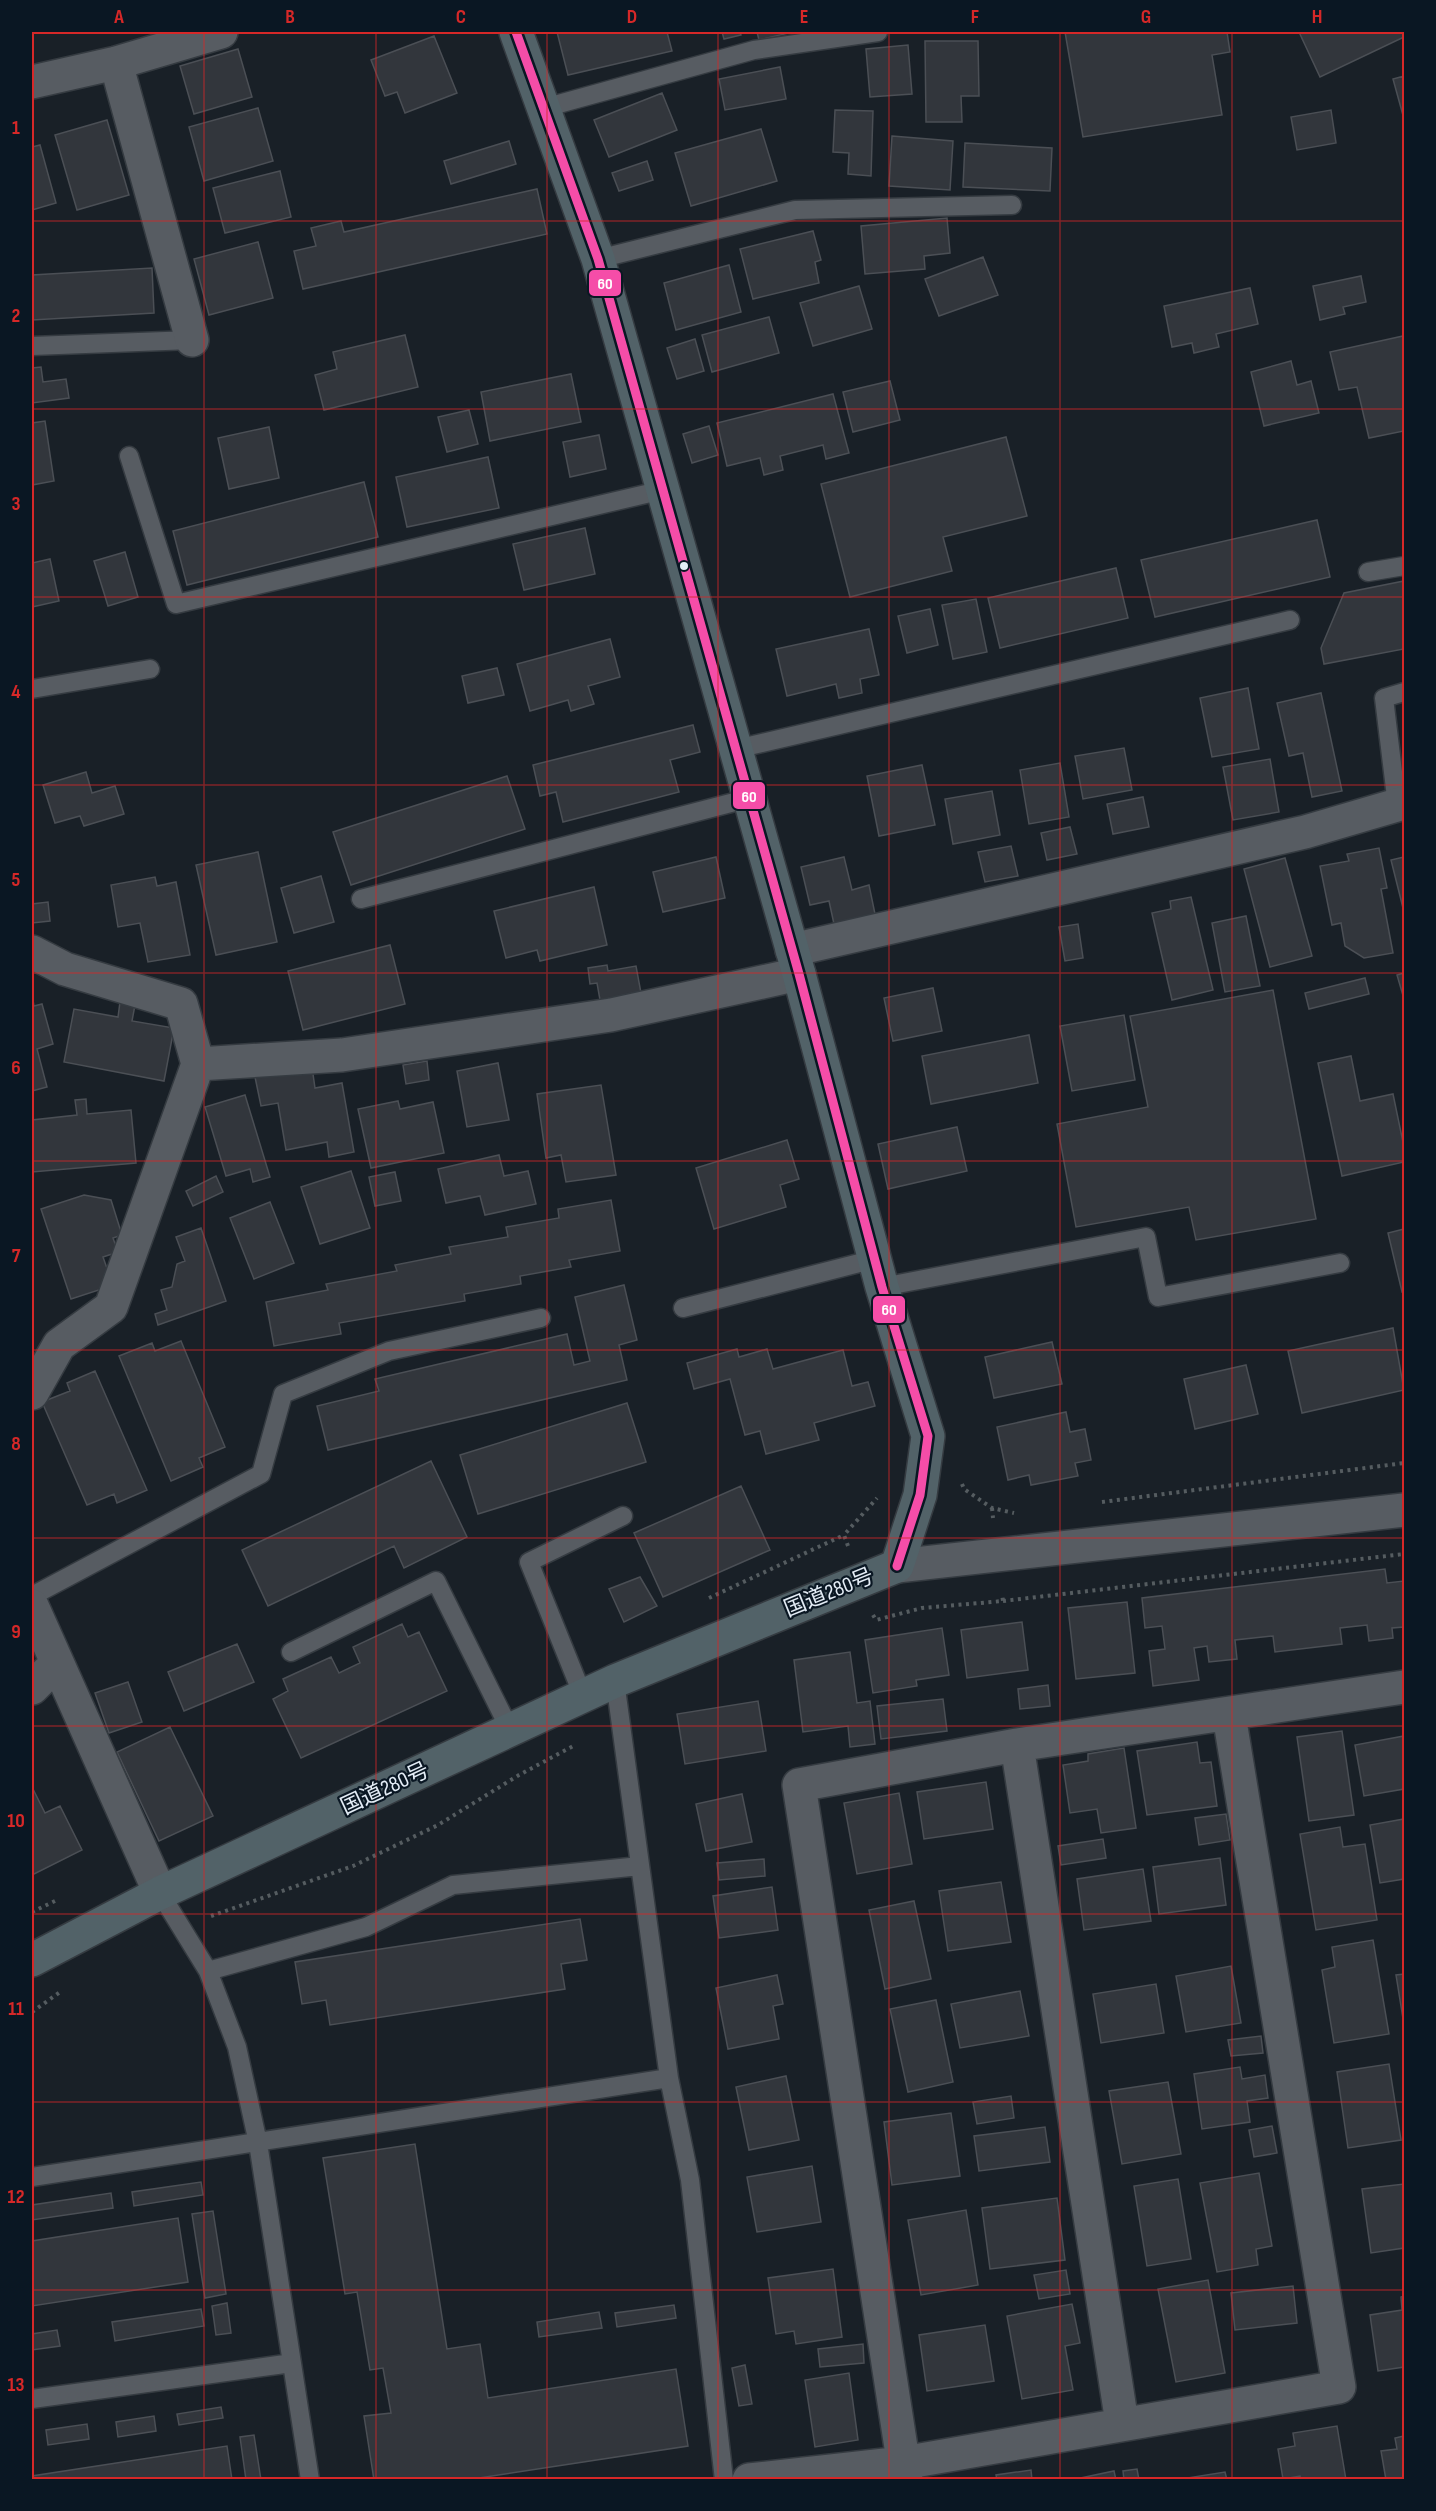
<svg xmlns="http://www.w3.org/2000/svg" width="1436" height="2511" font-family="'Sofia Sans Condensed','Noto Sans JP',sans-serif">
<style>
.building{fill:#32363c;stroke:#4b4f55;stroke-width:1.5}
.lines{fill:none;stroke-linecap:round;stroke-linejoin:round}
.service-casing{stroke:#353b41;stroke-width:21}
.minor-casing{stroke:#353b41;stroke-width:36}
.tertiary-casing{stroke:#353b41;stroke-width:36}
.trunk-casing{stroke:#353b41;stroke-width:36}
.path{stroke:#555c60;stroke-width:4;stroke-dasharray:3 4.5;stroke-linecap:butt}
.service{stroke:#575c62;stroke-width:18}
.minor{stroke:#575c62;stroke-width:33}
.tertiary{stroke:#575c62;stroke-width:33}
.trunk{stroke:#526268;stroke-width:33}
.bus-1-casing{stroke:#0a1723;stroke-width:14}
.bus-1{stroke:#f54da8;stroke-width:9}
.grid{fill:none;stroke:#d62828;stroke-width:1.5;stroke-opacity:0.55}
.bus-dot{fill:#e4edf6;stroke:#0a1723;stroke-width:2}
.labels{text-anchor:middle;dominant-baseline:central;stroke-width:4.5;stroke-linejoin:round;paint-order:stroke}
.street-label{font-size:22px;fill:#e4edf6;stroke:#0a1723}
.line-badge{stroke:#0a1723;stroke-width:2}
.badge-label{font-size:16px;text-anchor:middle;font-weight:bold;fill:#fff}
.neatline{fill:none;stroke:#d62828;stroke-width:2}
.grid-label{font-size:20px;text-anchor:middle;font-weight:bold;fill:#d62828}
</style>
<rect width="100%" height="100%" fill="#192027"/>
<!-- building -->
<path class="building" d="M557 32H667L672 51 568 75Z
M722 32H740L741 35 724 39Z
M757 32H793L759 40Z
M1065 32H1227L1230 52 1212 55 1222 115 1083 137Z
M1299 32H1404V37L1320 77Z
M434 36 457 93 405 113 397 92 385 96 371 60Z
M925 41H978L979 96H961L962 122H926Z
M908 45 912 94 870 97 866 49Z
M238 49 252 97 194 114 180 66Z
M780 67 786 99 725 110 719 79Z
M1404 76V119L1393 79Z
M662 93 677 130 609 157 594 120Z
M258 108 273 161 204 181 189 127Z
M835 110 873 111 871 176 848 174 849 153 833 152Z
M1331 110 1336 143 1297 150 1291 117Z
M107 120 129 195 77 210 55 135Z
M761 129 777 181 691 206 675 153Z
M892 136 953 141 950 190 889 186Z
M509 141 516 164 451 184 444 161Z
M965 143 1052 148 1050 191 963 187Z
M40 145 56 203 32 210V147Z
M647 161 653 180 619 191 612 173Z
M280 171 291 217 225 233 213 188Z
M537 189 547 234 303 289 294 251 316 246 311 228 341 221 344 232Z
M947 218 950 253 924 256 925 269 865 274 861 226Z
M813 231 821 260 815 262 819 283 753 299 740 249Z
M258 242 273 298 209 315 194 259Z
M983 257 998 295 939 316 925 279Z
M729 265 741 312 676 330 664 283Z
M152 268 154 313 32 320V275Z
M1361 276 1366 302 1343 307 1345 314 1320 320 1313 286Z
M859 286 872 329 813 346 800 303Z
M1250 288 1258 324 1216 334 1219 347 1194 353 1192 343 1172 347 1164 306Z
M769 317 779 353 712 372 702 335Z
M405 335 418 387 324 410 315 375 337 369 333 352Z
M1403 336 1404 431 1369 438 1357 387 1339 390 1330 352Z
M695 339 704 371 677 379 667 348Z
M1291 361 1297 385 1311 381 1319 413 1264 426 1251 372Z
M41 367 43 382 66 379 69 398 32 403V368Z
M571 374 581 422 490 441 481 392Z
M890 381 900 420 853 432 843 392Z
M833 394 849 453 826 459 823 445 780 456 783 470 764 475 760 458 727 466 717 423Z
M469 410 478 444 447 452 438 417Z
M45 421 54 481 32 485V423Z
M709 426 718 455 692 463 683 434Z
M269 427 279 478 229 489 218 438Z
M599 435 606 469 570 477 563 442Z
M1006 437 1027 516 943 537 952 571 850 597 821 484Z
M488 457 499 508 407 527 396 477Z
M364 482 378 537 187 585 173 531Z
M1317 520 1330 577 1155 617 1141 560Z
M585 528 595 574 524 590 513 544Z
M125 552 138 597 108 606 94 561Z
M50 559 59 601 32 607V563Z
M1116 568 1128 618 1000 648 988 598Z
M1404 581V649L1324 664 1321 648 1344 593Z
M976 599 987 652 953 659 942 605Z
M930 609 938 645 907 653 898 616Z
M869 629 879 675 860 679 862 693 839 698 836 684 787 696 776 649Z
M610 639 620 677 588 686 594 704 571 711 568 700 530 711 517 664Z
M497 668 504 695 468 703 462 676Z
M1248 688 1259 749 1212 757 1200 698Z
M1321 693 1342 791 1312 797 1303 753 1289 756 1277 703Z
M693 725 700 752 670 760 679 792 563 822 556 792 540 796 533 765Z
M1124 748 1132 790 1083 799 1075 756Z
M1270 759 1279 812 1233 820 1223 767Z
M1060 763 1069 817 1029 824 1020 770Z
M922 765 935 825 879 836 867 776Z
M86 772 92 793 115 786 124 814 84 826 80 816 55 823 43 785Z
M507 776 525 829 351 885 333 832Z
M992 791 1000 835 953 844 945 799Z
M1143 797 1149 827 1113 834 1107 804Z
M1070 827 1077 854 1047 860 1041 833Z
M1011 846 1018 876 985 882 978 852Z
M1379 848 1387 888 1381 889 1393 953 1364 958 1345 946 1341 923 1332 925 1320 866 1349 861 1347 854Z
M258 852 277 942 216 955 196 865Z
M716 857 725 898 663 912 653 872Z
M844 857 852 890 869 885 875 914 834 924 829 901 810 905 801 867Z
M1404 857V912L1391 860Z
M1285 858 1312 956 1270 967 1244 869Z
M321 876 334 922 294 933 281 888Z
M155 877 157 886 176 882 190 955 148 962 140 923 118 927 111 885Z
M594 887 607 945 540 961 537 950 506 958 494 911Z
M1191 897 1213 990 1172 1000 1152 913 1171 909 1170 901Z
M48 902 50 921 32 923V904Z
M1246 916 1260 986 1225 992 1212 923Z
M1078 924 1083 958 1065 961 1059 927Z
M390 945 405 1004 303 1030 288 971Z
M607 965 608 971 636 966 641 993 600 1000 597 983 590 984 588 968Z
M1404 973V999L1397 975Z
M1365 978 1369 994 1309 1009 1305 993Z
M933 988 942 1031 893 1041 884 998Z
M1273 990 1316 1219 1196 1240 1189 1207 1076 1227 1057 1124 1148 1107 1130 1016Z
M32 994 34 1006 42 1004 53 1044 37 1049 47 1087 32 1091Z
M120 1002 135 1005 132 1021 174 1028 164 1081 64 1062 74 1009 118 1017Z
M1124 1015 1135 1080 1072 1091 1060 1026Z
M1029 1035 1038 1083 931 1104 922 1056Z
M1351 1056 1360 1101 1393 1094 1404 1147V1162L1342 1176 1318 1063Z
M427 1061 429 1080 406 1084 403 1065Z
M498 1063 509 1120 467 1127 457 1071Z
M312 1067 315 1088 342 1083 354 1152 329 1157 327 1142 286 1150 278 1103 261 1106 255 1077Z
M601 1085 616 1175 566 1182 561 1155 546 1158 537 1094Z
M245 1095 270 1177 253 1182 250 1169 226 1176 205 1107Z
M86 1099 87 1114 131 1110 136 1163 32 1172V1120L77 1115 75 1100Z
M398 1101 400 1109 433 1102 444 1153 371 1168 358 1109Z
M957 1127 967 1171 888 1189 878 1144Z
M787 1140 799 1179 780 1185 786 1207 714 1229 696 1168Z
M499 1155 504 1176 528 1171 536 1204 485 1215 480 1196 446 1203 438 1169Z
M351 1171 370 1228 320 1244 301 1187Z
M395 1172 401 1201 375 1206 369 1177Z
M216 1176 223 1192 193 1206 186 1191Z
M84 1195 111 1200 122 1235 113 1238 118 1252 103 1257 109 1274 102 1289 71 1299 41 1209Z
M611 1200 620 1251 569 1260 571 1267 520 1276 521 1284 464 1294 465 1301 339 1323 341 1334 274 1346 266 1302 328 1290 326 1284 397 1271 395 1265 451 1254 449 1247 508 1237 506 1227 559 1218 558 1209Z
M270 1202 294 1263 254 1279 230 1218Z
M201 1228 226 1301 158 1325 155 1314 167 1310 161 1290 172 1287 177 1264 185 1261 176 1237Z
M1404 1229V1291L1402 1292 1388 1233Z
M624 1285 637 1340 619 1345 627 1380 328 1450 317 1406 379 1391 375 1379 567 1334 574 1365 590 1361 575 1297Z
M1393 1328 1404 1390 1302 1413 1288 1351Z
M181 1341 225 1447 199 1458 203 1467 171 1481 119 1356 152 1343 155 1351Z
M1052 1342 1062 1384 994 1398 985 1357Z
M737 1349 739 1357 767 1349 773 1369 843 1350 852 1386 868 1382 875 1406 814 1423 819 1440 766 1454 760 1431 745 1435 730 1379 694 1389 687 1363Z
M1246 1365 1258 1414 1195 1429 1184 1379Z
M95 1371 147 1490 117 1503 114 1494 87 1505 42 1402 70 1391 67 1383Z
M627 1403 646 1462 478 1514 460 1455Z
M1066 1412 1070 1432 1085 1429 1091 1460 1075 1463 1078 1476 1031 1485 1029 1475 1008 1480 997 1427Z
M431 1461 467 1537 404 1568 394 1546 268 1606 242 1550Z
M741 1486 770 1550 663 1597 634 1533Z
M1385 1569 1387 1583 1404 1581V1627L1392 1628 1393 1638 1369 1641 1367 1625 1340 1628 1342 1644 1275 1652 1273 1636 1235 1640 1237 1659 1209 1662 1207 1646 1194 1648 1199 1680 1153 1686 1149 1651 1165 1649 1162 1626 1145 1628 1142 1598Z
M640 1577 657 1606 624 1622 609 1589Z
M1127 1602 1135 1673 1076 1679 1068 1608Z
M1022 1622 1028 1670 967 1678 961 1630Z
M402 1624 408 1637 419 1632 447 1691 301 1758 273 1699 288 1691 283 1679 331 1657 339 1673 360 1663 353 1647Z
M942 1628 949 1675 916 1680 917 1686 873 1693 865 1640Z
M237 1644 254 1682 184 1711 168 1672Z
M850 1652 857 1703 870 1701 875 1744 850 1747 848 1726 803 1732 794 1660Z
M128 1682 142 1722 109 1733 95 1693Z
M1048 1685 1050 1706 1020 1709 1018 1689Z
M943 1699 947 1731 881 1739 877 1706Z
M758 1701 766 1751 685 1764 677 1714Z
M170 1727 213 1816 159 1841 117 1752Z
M1342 1731 1354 1815 1309 1821 1297 1737Z
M1404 1736V1789L1364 1796 1355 1745Z
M1197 1742 1200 1763 1211 1762 1217 1806 1147 1815 1137 1751Z
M1124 1748 1136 1828 1101 1833 1097 1809 1070 1813 1063 1765 1088 1761V1754Z
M986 1782 993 1829 924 1839 917 1792Z
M32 1787 45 1813 60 1806 82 1850 32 1875Z
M899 1793 912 1864 857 1874 844 1803Z
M742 1794 752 1842 706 1851 696 1804Z
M1226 1814 1230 1840 1199 1845 1195 1818Z
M1404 1819V1879L1380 1883 1370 1825Z
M1340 1827 1343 1847 1365 1844 1377 1920 1316 1930 1300 1834Z
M1103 1839 1106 1858 1061 1865 1058 1846Z
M1220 1858 1226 1905 1159 1914 1153 1867Z
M764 1859 765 1876 719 1880 717 1863Z
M1143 1869 1151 1921 1084 1930 1077 1879Z
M1001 1882 1011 1942 948 1951 939 1891Z
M772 1887 778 1930 719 1938 713 1896Z
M914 1901 931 1979 885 1989 869 1910Z
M580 1919 587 1960 561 1964 565 1989 330 2025 326 2000 302 2004 295 1962Z
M1373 1940 1389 2034 1334 2043 1322 1970 1335 1967 1332 1947Z
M1231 1966 1241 2023 1186 2032 1176 1976Z
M1404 1974V2025L1396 1975Z
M777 1975 783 2004 773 2006 779 2039 728 2049 716 1988Z
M1156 1984 1164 2033 1101 2043 1093 1994Z
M1020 1991 1029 2036 960 2048 951 2004Z
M936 2000 953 2082 908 2092 890 2009Z
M1261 2036 1263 2053 1231 2056 1228 2040Z
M1389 2064 1401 2140 1348 2148 1337 2072Z
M1240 2067 1242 2079 1265 2075 1268 2098 1247 2101 1250 2122 1202 2129 1194 2074Z
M786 2076 799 2140 749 2150 736 2087Z
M1168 2082 1181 2154 1122 2164 1109 2091Z
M1011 2096 1014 2118 977 2124 973 2102Z
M951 2113 960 2176 892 2185 884 2122Z
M1272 2126 1277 2153 1254 2157 1249 2130Z
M1045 2127 1050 2162 979 2171 974 2136Z
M415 2144 447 2349 480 2344 488 2398 676 2369 688 2446 466 2480H374L364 2416 391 2413 383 2368 370 2370 357 2292 345 2294 323 2158Z
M812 2166 821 2222 757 2232 747 2177Z
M1259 2173 1272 2246 1256 2249 1258 2265 1217 2272 1200 2183Z
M1178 2179 1191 2259 1147 2266 1134 2186Z
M201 2182 203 2195 134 2206 132 2192Z
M1404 2184V2248L1371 2253 1362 2189Z
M111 2193 113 2208 32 2220V2205Z
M1057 2198 1065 2260 990 2269 982 2208Z
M966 2210 978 2285 921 2295 908 2220Z
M213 2211 226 2294 205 2298 192 2214Z
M178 2218 188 2282 32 2306V2241Z
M833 2269 842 2337 796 2344 794 2331 776 2334 768 2278Z
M1066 2270 1070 2294 1039 2299 1034 2275Z
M1208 2280 1225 2373 1176 2382 1158 2289Z
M1293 2286 1297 2323 1235 2330 1231 2293Z
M1404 2296V2367L1378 2371 1370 2315 1402 2310 1401 2297Z
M227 2303 231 2333 216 2335 212 2306Z
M1072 2304 1080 2343 1065 2346 1073 2390 1022 2399 1007 2316Z
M674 2305 676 2318 617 2327 615 2313Z
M201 2309 204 2326 115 2341 112 2322Z
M599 2312 602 2328 539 2337 537 2322Z
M985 2325 994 2381 927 2391 919 2335Z
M57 2330 60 2346 32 2350V2334Z
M863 2344 864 2363 820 2367 818 2349Z
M745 2365 752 2404 739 2406 732 2368Z
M849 2373 858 2440 815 2447 805 2380Z
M221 2407 223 2418 179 2425 177 2414Z
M154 2416 156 2431 118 2437 116 2422Z
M87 2424 89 2439 48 2445 46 2430Z
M1337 2426 1346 2480H1301L1300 2476 1283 2479 1278 2449 1295 2446 1293 2433Z
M254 2435 261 2480H246L240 2437Z
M1404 2436V2480H1386L1381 2451 1397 2449 1395 2438Z
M227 2446 232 2480H32V2476Z
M1137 2469 1139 2480H1124L1123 2471Z
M1031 2470 1032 2480H997L996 2475Z
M1114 2471 1116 2480H1071Z
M1225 2472 1227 2480H1175Z"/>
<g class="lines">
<!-- service casing -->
<g class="service-casing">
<path id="service" d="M544 108 754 50 878 32
M598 259 795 210 1012 205
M32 346 192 340
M129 456 176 604 663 490
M1368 572 1404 566
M32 689 150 669
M736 749 1290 620
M1397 805 1384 698 1404 692
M361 899 750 798
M882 1287 1146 1237 1158 1297 1340 1263
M683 1308 875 1259
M32 1596 261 1474 283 1394 389 1351 541 1318
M291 1652 436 1581 510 1730
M583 1696 529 1562 623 1516
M160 1893 208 1971 237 2047 258 2143 310 2480
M208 1971 366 1927 453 1885 640 1866
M669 2078 690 2180 724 2480
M32 2177 669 2078 615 1681
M32 2399 292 2363"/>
</g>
<!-- minor casing -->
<g class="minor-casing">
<path id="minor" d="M116 63 192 340
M32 82 116 63 221 32
M792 950 1305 832 1404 803
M32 952 65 969 181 1004 198 1064 342 1055 611 1015 799 974
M32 1393 59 1345 111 1307 198 1064
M32 1606 160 1893
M32 1688 56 1664
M1017 1745 1122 2423
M749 2480 903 2463 1339 2387 1229 1715
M906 2480 799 1785 1017 1745 1404 1687"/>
</g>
<!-- tertiary casing -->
<g class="tertiary-casing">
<path id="tertiary" d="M897 1566 1404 1510"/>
</g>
<!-- trunk casing -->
<g class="trunk-casing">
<path id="trunk" d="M32 1960 160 1893 615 1681 897 1566 920 1495 928 1436 882 1287 799 974 598 259 516 32"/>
</g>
<!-- path -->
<path class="path" d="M962 1484 964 1489 992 1508 1014 1513
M1102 1502 1404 1463
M992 1508 993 1518
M848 1546 844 1535 877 1498
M709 1598 844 1535
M1003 1601 1404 1554
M873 1615 876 1620 922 1608 1003 1601 1002 1594
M32 1912 57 1900
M211 1916 353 1866 438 1825 519 1775 575 1745
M32 2012 60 1992"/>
<!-- service -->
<use href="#service" class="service"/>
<!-- minor -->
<use href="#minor" class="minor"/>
<!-- tertiary -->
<use href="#tertiary" class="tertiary"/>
<!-- trunk -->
<use href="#trunk" class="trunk"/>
<!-- bus-1 casing -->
<g class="bus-1-casing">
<path id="bus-1" d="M516 32 598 259 799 974 882 1287 928 1436 920 1495 897 1566"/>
</g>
<!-- bus-1 -->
<use href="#bus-1" class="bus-1"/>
</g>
<!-- grid -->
<path class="grid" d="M204 32V2480M376 32V2480M547 32V2480M718 32V2480M889 32V2480M1060 32V2480M1232 32V2480M32 221H1404M32 409H1404M32 597H1404M32 785H1404M32 973H1404M32 1161H1404M32 1350H1404M32 1538H1404M32 1726H1404M32 1914H1404M32 2102H1404M32 2290H1404"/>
<!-- markers -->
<circle class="bus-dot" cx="684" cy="566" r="5"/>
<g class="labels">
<!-- street labels -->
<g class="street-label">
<text transform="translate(829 1593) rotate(-22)">国道280号</text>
<text transform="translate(385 1789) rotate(-25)">国道280号</text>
</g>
</g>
<g class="line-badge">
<rect x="588" y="269" width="34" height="28" rx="6" fill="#f54da8"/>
<rect x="732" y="781" width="34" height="29" rx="6" fill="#f54da8"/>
<rect x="872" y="1295" width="34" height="29" rx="6" fill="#f54da8"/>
</g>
<g class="badge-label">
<text x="605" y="289">60</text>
<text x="749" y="802">60</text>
<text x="889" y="1315">60</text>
</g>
<!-- border -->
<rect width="1436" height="2511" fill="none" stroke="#0a1723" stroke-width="66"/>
<rect x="33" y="33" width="1370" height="2445" class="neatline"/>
<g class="grid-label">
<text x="119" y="23">A</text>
<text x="290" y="23">B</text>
<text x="461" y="23">C</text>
<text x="632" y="23">D</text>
<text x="804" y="23">E</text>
<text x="975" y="23">F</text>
<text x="1146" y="23">G</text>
<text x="1317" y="23">H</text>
<text x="16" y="134">1</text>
<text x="16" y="322">2</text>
<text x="16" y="510">3</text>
<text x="16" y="698">4</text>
<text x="16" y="886">5</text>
<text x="16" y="1074">6</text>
<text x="16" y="1262">7</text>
<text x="16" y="1450">8</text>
<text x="16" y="1638">9</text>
<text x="16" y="1827">10</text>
<text x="16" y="2015">11</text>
<text x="16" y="2203">12</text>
<text x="16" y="2391">13</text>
</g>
</svg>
